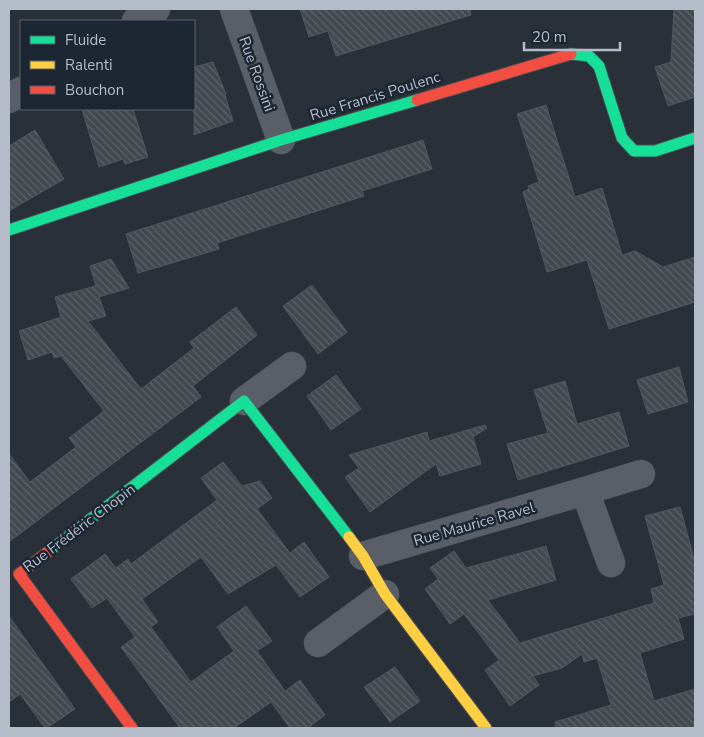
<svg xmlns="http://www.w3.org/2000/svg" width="704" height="737" font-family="'Nunito Sans',sans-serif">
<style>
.building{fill:url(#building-back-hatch);stroke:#52575f}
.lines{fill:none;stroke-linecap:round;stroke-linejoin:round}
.street-casing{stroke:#484c53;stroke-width:29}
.fast-casing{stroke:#484c53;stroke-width:13}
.slow-casing{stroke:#484c53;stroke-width:13}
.jam-casing{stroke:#484c53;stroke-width:13}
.street{stroke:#5a5e66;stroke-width:28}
.fast{stroke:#16e098;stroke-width:11}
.slow{stroke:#ffcf43;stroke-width:11}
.jam{stroke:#f24e42;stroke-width:11}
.labels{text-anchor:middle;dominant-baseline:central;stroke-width:5;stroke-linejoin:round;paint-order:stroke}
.street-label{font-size:15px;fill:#b4bcc9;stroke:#1d2633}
</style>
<defs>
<pattern id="building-back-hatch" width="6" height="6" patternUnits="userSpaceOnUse" patternTransform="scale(1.25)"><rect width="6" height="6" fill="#444950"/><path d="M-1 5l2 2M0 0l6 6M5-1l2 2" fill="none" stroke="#5d6168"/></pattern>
</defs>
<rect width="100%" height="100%" fill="#2a3038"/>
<!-- building -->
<path class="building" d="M300 9H470L471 15 336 56 328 31 309 37Z
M674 9H695V97L668 106 655 67 671 62Z
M213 62 226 94 225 95 233 121 194 135V67Z
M546 105 575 197 602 188 622 255 635 251 663 267 695 257V302L609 329 587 260 547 272 523 192 529 189 528 186 539 182 517 114Z
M82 109H133L148 157 125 164 123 159 99 167Z
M35 130 64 179 9 211V146Z
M423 140 432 169 362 191 364 196 217 243 219 249 138 273 126 234Z
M111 259 129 288 99 297 106 316 88 321 141 389 194 348 190 342 236 307 257 335 193 386 201 397 9 542V454L30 482 76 447 69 438 104 411 61 356 54 358 52 352 28 360 19 331 61 317 55 297 96 286 90 266Z
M312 285 347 332 318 354 283 306Z
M679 367 688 402 648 414 637 380Z
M336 375 361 409 331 430 307 396Z
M565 381 577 424 619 412 629 446 518 480 507 444 548 433 534 390Z
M485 425 487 428 473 437 481 464 440 476 436 464 370 512 345 477 359 468 349 455 427 432 429 441Z
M223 462 242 486 260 481 272 498 257 509 290 553 304 542 329 577 300 597 276 565 228 594 201 557 142 599 158 622 151 627 191 682 234 651 217 627 246 606 272 641 257 651 285 691 300 680 325 715 308 728H290L271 702 234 728H180L121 647 135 637 107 598 92 608 71 579 105 554 116 568 128 559 131 564 217 500 201 478Z
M680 507 695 562V614L678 618 684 639 640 653 654 701 695 689V728H556L555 722 611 705 597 658 584 662 582 654 562 668 533 676 539 685 510 706 485 670 499 660 464 614 450 624 425 589 438 579 430 568 454 551 466 568 546 546 556 580 488 600 520 643 654 603 651 589 664 585 645 516Z
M9 616 75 709 47 728H45L20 694 9 702Z
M395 667 420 701 390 722 364 687Z"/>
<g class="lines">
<!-- street casing -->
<g class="street-casing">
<path id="street" d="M234 9 281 140
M136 21 156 9
M9 99 21 91
M244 401 292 366
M585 491 641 474
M363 556 585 491 611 563
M318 643 385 594"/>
</g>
<!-- fast casing -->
<g class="fast-casing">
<path id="fast" d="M571 54 589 56 599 66 622 138 634 151H655L695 138
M9 230 281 140 417 100
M49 551 244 401 349 537"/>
</g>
<!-- slow casing -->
<g class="slow-casing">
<path id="slow" d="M349 537 363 556 385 594 486 728"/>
</g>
<!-- jam casing -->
<g class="jam-casing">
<path id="jam" d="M417 100 571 54
M49 551 19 574 132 728"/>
</g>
<!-- street -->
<use href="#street" class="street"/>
<!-- fast -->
<use href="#fast" class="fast"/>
<!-- slow -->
<use href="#slow" class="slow"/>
<!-- jam -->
<use href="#jam" class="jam"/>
</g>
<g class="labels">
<!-- street labels -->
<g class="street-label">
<text transform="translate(257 74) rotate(70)">Rue Rossini</text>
<text transform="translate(375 96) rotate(-17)">Rue Francis Poulenc</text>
<text transform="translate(474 524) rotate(-16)">Rue Maurice Ravel</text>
<text transform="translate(79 528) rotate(-37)">Rue Frédéric Chopin</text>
</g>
</g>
<!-- border -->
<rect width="704" height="737" fill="none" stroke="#b4bcc9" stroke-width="20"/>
<!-- legend -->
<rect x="20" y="20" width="175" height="90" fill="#1d2633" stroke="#59626f"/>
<rect x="30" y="36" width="25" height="8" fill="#16e098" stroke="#59626f"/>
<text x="65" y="45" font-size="15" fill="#b4bcc9">Fluide</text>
<rect x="30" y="61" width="25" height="8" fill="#ffcf43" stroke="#59626f"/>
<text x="65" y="70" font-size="15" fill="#b4bcc9">Ralenti</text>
<rect x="30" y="86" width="25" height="8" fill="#f24e42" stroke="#59626f"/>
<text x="65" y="95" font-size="15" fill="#b4bcc9">Bouchon</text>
<!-- scale -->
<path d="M524 42v8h96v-8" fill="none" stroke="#b4bcc9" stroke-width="2.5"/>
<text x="532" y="42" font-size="15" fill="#b4bcc9" stroke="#1d2633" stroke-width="4" paint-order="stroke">20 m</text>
</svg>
